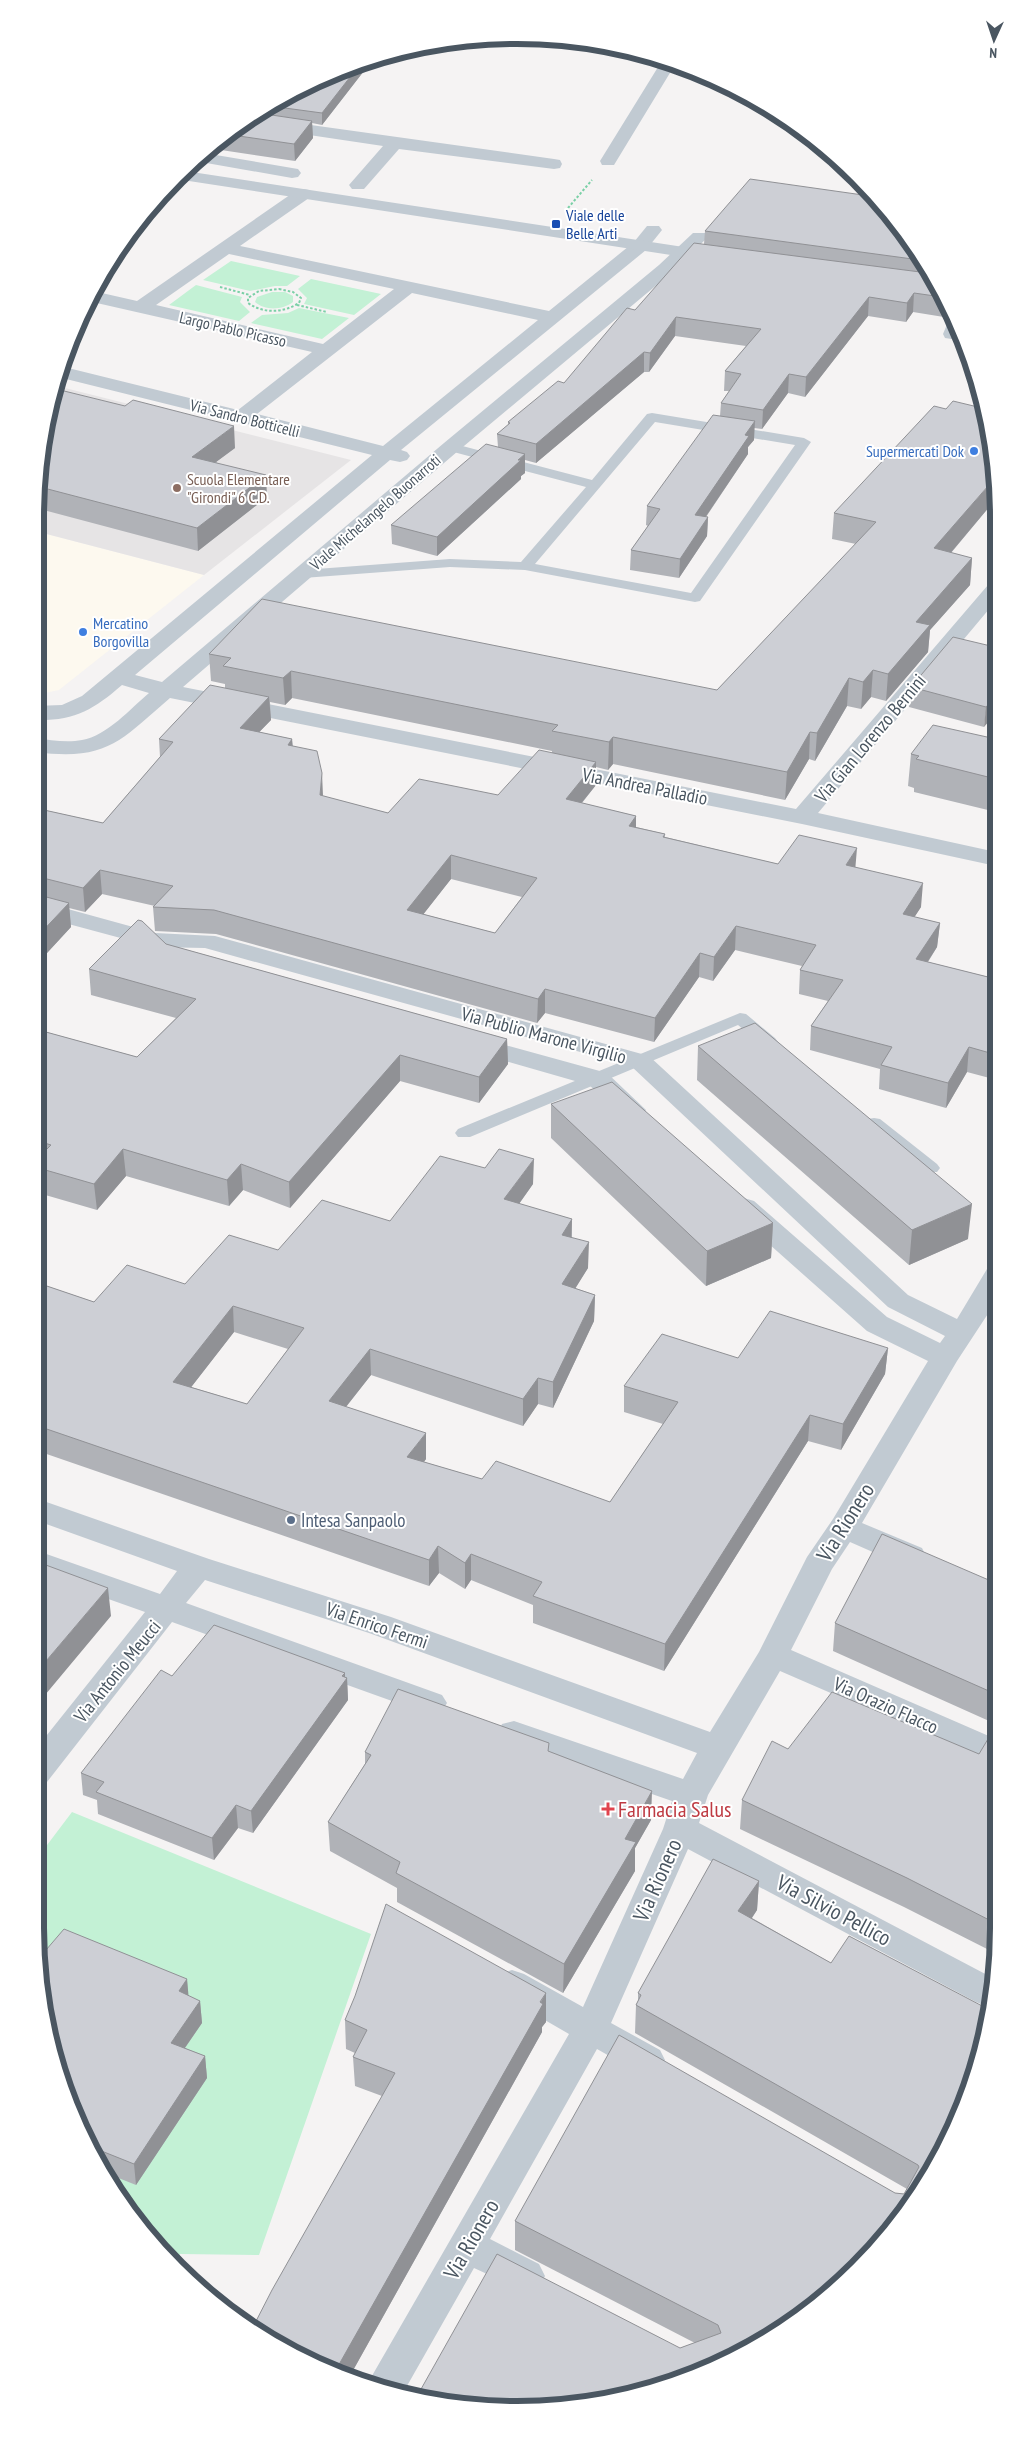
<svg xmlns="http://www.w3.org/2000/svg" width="1034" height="2445" font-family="'PT Sans Narrow',sans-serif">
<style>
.commercial{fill:#fdf9ef}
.education{fill:#e6e4e5}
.green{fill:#c3f1d5}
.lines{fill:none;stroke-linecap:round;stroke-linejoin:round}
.path{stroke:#7ad0a6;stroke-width:2;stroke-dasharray:2.5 2;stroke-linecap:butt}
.service{fill:#c1cad2;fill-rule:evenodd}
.minor{fill:#c1cad2;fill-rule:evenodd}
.tertiary{fill:#c1cad2;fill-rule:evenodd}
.wall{fill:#b0b2b7;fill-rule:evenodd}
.shaded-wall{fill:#909195}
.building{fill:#cdcfd5;stroke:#909195;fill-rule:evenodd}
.transit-dot{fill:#1a4fb4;stroke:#fff;stroke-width:2}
.shop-dot{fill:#3f7fe0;stroke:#fff;stroke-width:2}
.education-dot{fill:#8d6e63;stroke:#fff;stroke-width:2}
.service-dot{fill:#5c6f8a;stroke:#fff;stroke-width:2}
.health-dot{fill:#e0444e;stroke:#fff;stroke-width:2}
.labels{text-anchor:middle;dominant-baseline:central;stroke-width:4;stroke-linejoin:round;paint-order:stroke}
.far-transit-label{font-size:16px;fill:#164399;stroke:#fff;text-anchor:start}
.far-street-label{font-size:16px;fill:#4a5661;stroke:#fff}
.far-shop-label{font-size:16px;fill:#366cbe;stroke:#fff;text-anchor:end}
.far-education-label{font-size:16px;fill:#785e54;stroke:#fff;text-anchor:start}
.street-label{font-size:19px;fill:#4a5661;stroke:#fff}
.service-label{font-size:19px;fill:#4e5e75;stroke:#fff;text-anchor:start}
.near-street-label{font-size:22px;fill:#4a5661;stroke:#fff}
.near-health-label{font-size:22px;fill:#be3a42;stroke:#fff;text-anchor:start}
.rim{fill:none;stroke:#4a5661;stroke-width:6}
</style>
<rect width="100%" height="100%" fill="#f5f3f3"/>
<!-- commercial -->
<path class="commercial" d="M35 531 204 575 59 690 35 695Z"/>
<!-- education -->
<path class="education" d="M57 386 351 460 204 575 35 531V517Z"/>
<!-- green -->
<path class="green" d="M231 261 300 276 287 286H275L250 291 203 280Z
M311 279 381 294 354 315 304 304 307 298 298 289Z
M196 285 242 297 240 302 250 312 239 321 169 305Z
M272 292H285L293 296V302C283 310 265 311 255 302L257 297Z
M299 308 349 318 322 339 251 323 262 315 288 313Z
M72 1812 371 1934 259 2255 180 2254 176 2263 154 2246 99 2169 61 2083 35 1928V1861Z"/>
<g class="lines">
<!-- path -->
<path class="path" d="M568 208 592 180
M220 287 250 295
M279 289 293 292 301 298 299 303C283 313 264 314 248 303V298L259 291Z
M297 305 327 312"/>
<!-- service -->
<path class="service" d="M652 413 804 438 811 442 700 601 695 602 525 570 450 567 303 578 296 574 303 570 450 559 521 562 586 487 446 450 444 447 446 444 451 443 592 480 647 414ZM655 422 795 445 691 593 535 564Z
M740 1013 746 1014 775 1038 778 1042 775 1046H763L738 1025 470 1137H458L455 1133 458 1129Z
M874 1118 880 1119 937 1164 940 1168 937 1172H925L868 1127 865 1123 868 1119Z"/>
<!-- minor -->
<path class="minor" d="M663 59 676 63 614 165H602L600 161Z
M275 120 554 159 560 160 562 164 560 168 554 169 399 149 364 189H352L349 185 383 146 269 129 267 125 269 121Z
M303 189 309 190 312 194 309 198 240 246 549 311 634 242 647 226H659L662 230 646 250 401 450 407 452 410 456 407 460 400 462 390 460 135 675 162 682 444 443 659 265 693 233H705L708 237 671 273 458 451 183 687 796 809 988 585 995 583V602L818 813 996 852V866L802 824 170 698C119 742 107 761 35 752V738C50 740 67 743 82 740 107 736 131 708 149 693L122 685C93 710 75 721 35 720V706L62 705 82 696 372 455 58 377 60 366 238 410 312 352 88 301 93 291 137 301 297 190ZM229 254 394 289 323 344 156 305ZM412 293 538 320 383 446 257 414Z
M954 317 965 341 945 338 943 334 948 322Z
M35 900 155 933 215 936 649 1056 908 1295 957 1319 987 1269 997 1266V1300L957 1361 862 1523 922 1548 926 1556 922 1564 911 1567 900 1564 850 1542 832 1569 791 1650 998 1740 999 1766 780 1671 708 1795 699 1823 991 1977 986 2006 976 2002 688 1849 611 2023 660 2050 665 2060 660 2070 647 2075 634 2070 597 2049 490 2239 539 2264 545 2276 539 2288 526 2292 474 2268 403 2393 369 2381 569 2034 500 1994 494 1984 500 1974 512 1970 524 1974 583 2007 663 1829 672 1801 502 1742 498 1733 502 1724 514 1721 683 1779 697 1753 369 1633 205 1580 186 1603 442 1695 447 1703 442 1711 431 1715 172 1622 47 1782 35 1785V1750L145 1612 35 1573V1550L160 1594 177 1571 35 1520V1498L209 1559 391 1617 710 1732 759 1652 807 1557 833 1519 928 1361 867 1331 734 1213 730 1207 734 1201 744 1198 754 1201 887 1317 940 1343 945 1336 888 1307 631 1066 205 948 154 947 35 915Z
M472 1036 607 1073 646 1110 642 1116 633 1118 624 1116 589 1085 463 1049 459 1044 463 1039Z"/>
<!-- tertiary -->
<path class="tertiary" d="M204 153 292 168 298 169 301 173 298 177 292 178 195 161Z
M185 171 723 253 729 254 732 258 729 262 723 263 176 179Z"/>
</g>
<!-- wall -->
<path class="wall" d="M374 58 322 125 312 123 313 138 295 161 221 150V138L224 134 304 85Z
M899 223 953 316 950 318 913 312 906 322 868 316 805 397 788 393 762 429 754 428V440L748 447V454L706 517H708L707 536 679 578 630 570 631 550 648 526 646 525 647 506 720 416 721 403 729 391H724L725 371 746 346 675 336 649 372H644L536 463 525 460V473L521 476V479L437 556 392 544 391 525 498 447 497 434 508 425V422L564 383 635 310 704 244 705 231Z
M56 389 235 448 216 462 267 497 198 551 36 508Z
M995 500 951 553 972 558 970 585 930 630 928 652 886 701 871 697 861 709 847 706 815 761 809 759 785 800 613 764 608 770 596 767V785L582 803 636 816V827L665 834V837L778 864 856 868 921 907 914 917 940 923 937 947 928 962 996 979 997 1080 967 1072 946 1108 879 1089 880 1069 810 1050 811 1026 828 1001 799 994 800 970 802 966 735 950 713 981 699 977 654 1042 545 1013 537 1023 216 934 155 931 153 907 155 906 102 894 85 912 69 908 71 927 35 966V808L103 823 160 757 159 739 225 688V684L211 681 209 654 717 690 856 544 832 539 834 513ZM292 698 552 751V753L498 795 388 813 323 796 293 746 292 739 259 732 271 720 270 702 285 705ZM451 879 522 897 495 933 423 914Z
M995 647 984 727 909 707 911 687Z
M996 739V812L914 792V788L908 786 911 754Z
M166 944 507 1039 508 1064 479 1103 400 1081 290 1208 243 1190 229 1206 126 1176 97 1210 35 1192V1029L137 1057 176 1018 91 995 89 969Z
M698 1046 968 1239 909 1265 697 1080Z
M551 1104 773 1223 771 1258 706 1286 551 1138Z
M533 1184 519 1204 572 1219V1238L588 1268 575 1288 595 1295 594 1321 553 1408 538 1404 523 1426 371 1375 346 1407 426 1459 424 1462 482 1479 610 1502 663 1424 624 1412V1386L738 1358 888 1348 885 1374 841 1450 808 1441 664 1671 533 1623V1605L471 1580 465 1589 439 1573 429 1586 35 1450V1282L94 1302 185 1284 278 1250ZM234 1332 288 1349 247 1404 191 1387Z
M998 1584V1725L833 1651 835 1623Z
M345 1673V1677L347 1678 348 1700 253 1833 238 1828 214 1860 98 1814 97 1800 83 1795 81 1773 172 1676Z
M998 1737 999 1928 995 1953 904 1907 740 1829 742 1800 788 1749 979 1754Z
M365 1752H549L651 1820 635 1848V1871L563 1993 397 1902V1888L330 1851 328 1822 365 1764Z
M759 1881 757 1910 752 1918 831 1963 986 2008 899 2222 758 2345 680 2348 695 2343 515 2250V2221L895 2193 904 2194 907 2189 635 2033 636 2005 638 2001V1993Z
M187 1979 188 1996 200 2001 202 2023 185 2048 205 2056 207 2078 136 2185 101 2171 61 2083Z
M546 1993V2022L542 2027V2032L351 2374 276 2346 382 2096 355 2086 353 2057 355 2053 346 2049 345 2020Z"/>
<!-- shaded-wall -->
<path class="shaded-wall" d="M374 58 322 125V113L361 63Z
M312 121 313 138 295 161 294 144Z
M914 293 913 312 906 322 907 303Z
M869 297 868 316 805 397 806 377Z
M676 317 675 336 649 372 650 353Z
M644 352V372L536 463V444Z
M789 374 788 393 762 429 763 410Z
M755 421 754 440 748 447V454L694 534 695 515 745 435Z
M234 426 235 448 193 479 192 457Z
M525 454V473L521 476V479L437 556V537Z
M266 475 267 497 198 551 197 528Z
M995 478V500L932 575 934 548Z
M708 517 707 536 679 578 680 559Z
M972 558 970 585 930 630 928 652 886 701 888 674 916 622Z
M873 670 871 697 861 709 863 682Z
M291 671 292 698 285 705 283 678Z
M849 678 847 706 815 761 817 733Z
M996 696V713L984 727 986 707Z
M269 697 271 720 241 751 240 728Z
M810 732 809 759 785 800 787 772Z
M613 737V764L608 770 609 742Z
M292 739 293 762 288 745Z
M596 762V785L566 822V799Z
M322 773 323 796 320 795Z
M636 816V839L629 826Z
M857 848 855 872 846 865Z
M451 855V879L408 934 407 910Z
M100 870 102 894 85 912 83 888Z
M923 883 921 907 901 938 903 914Z
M69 903 71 927 35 966V939Z
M940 923 937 947 914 983 916 959Z
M736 926 735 950 713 981 714 957Z
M700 953 699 977 654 1042 655 1018Z
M545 989V1013L537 1023 538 999Z
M507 1039 508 1064 479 1103V1077Z
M969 1047 967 1072 946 1108 948 1083Z
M400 1055V1081L290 1208 289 1182Z
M123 1149 126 1176 97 1210 94 1184Z
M534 1159 533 1184 504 1225V1199Z
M241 1164 243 1190 229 1206 227 1180Z
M972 1204 968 1239 909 1265 912 1230Z
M572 1219 571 1244 562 1235Z
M773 1223 771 1258 706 1286 707 1251Z
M35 1235 38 1261 35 1264Z
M589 1242 588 1268 562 1310V1284Z
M595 1295 594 1321 553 1408V1382Z
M233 1306 234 1332 175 1408 173 1382Z
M888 1348 885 1374 841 1450 843 1424Z
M370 1349 371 1375 330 1427 329 1401Z
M538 1378V1404L523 1426V1399Z
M810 1415 808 1441 664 1671 665 1644Z
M426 1433V1459L408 1483 407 1457Z
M438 1546 439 1573 429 1586V1560Z
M471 1554V1580L465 1589V1563Z
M108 1588 111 1616 35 1707V1674Z
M345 1673V1681L347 1678 348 1700 253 1833 251 1811Z
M652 1791 651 1820 635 1848V1871L563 1993 564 1964 625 1839Z
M236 1805 238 1828 214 1860 212 1838Z
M759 1881 757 1910 737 1940 738 1911Z
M187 1979 189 2001 179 1991Z
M546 1993V2022L542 2027V2032L351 2374 337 2368Z
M200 2001 202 2023 173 2065 171 2043Z
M205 2056 207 2078 136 2185 134 2164Z"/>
<!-- building -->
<path class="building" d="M361 63 322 113 270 106 304 85Z
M258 113 312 121 294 144 225 134Z
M750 179 870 196 899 223 920 260 705 231Z
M694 243 928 273 942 297 914 293 907 303 869 297 806 377 789 374 763 410 721 403 741 374 725 371 761 329 676 317 650 353 644 352 536 444 497 434 510 423 508 422 558 381 564 383 627 308 635 310Z
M56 389 125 406 133 400 234 426 192 457 266 475 197 528 40 487Z
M953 401 982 408 995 454V478L934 548 972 558 916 622 930 625 888 674 873 670 863 682 849 678 817 733 810 732 787 772 613 737 609 742 552 731 558 725 291 671 283 678 223 666 231 658 209 654 262 599 717 690 876 522 834 513 934 406 946 409Z
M713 415 755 421 745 435 749 436 695 515 708 517 680 559 631 550 660 509 647 506Z
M486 444 525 454 518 460H521L437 537 391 525Z
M953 637 995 647 996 696 986 707 911 687Z
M210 685 269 697 240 728 292 739 288 745 317 751 322 773 320 795 388 813 419 779 498 795 539 750 596 762 566 799 636 816 629 826 665 834 663 837 778 864 799 835 857 848 846 865 923 883 903 914 940 923 916 959 996 979 997 1055 969 1047 948 1083 881 1065 892 1047 811 1026 843 980 800 970 816 945 736 926 714 957 700 953 655 1018 545 989 538 999 214 910 153 907 173 886 100 870 83 888 35 876V808L103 823 173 742 159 739ZM451 855 537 878 495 933 407 910Z
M933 725 996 739V779L916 759 919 756 911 754Z
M35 894 69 903 35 939Z
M138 920 142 921 166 944 507 1039 479 1077 400 1055 289 1182 241 1164 227 1180 123 1149 94 1184 35 1167V1161L51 1145 35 1140V1029L137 1057 196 999 89 969Z
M755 1023 972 1204 912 1230 698 1046Z
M612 1082 773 1223 707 1251 551 1104Z
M499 1149 534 1159 504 1199 572 1219 562 1235 589 1242 562 1284 595 1295 553 1382 538 1378 523 1399 370 1349 329 1401 426 1433 407 1457 482 1479 496 1461 610 1502 678 1402 624 1386 662 1334 738 1358 770 1311 888 1348 843 1424 810 1415 665 1644 533 1596 542 1582 471 1554 465 1563 438 1546 429 1560 35 1425V1282L94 1302 127 1265 185 1284 229 1235 278 1250 322 1200 390 1221 440 1156 485 1168ZM233 1306 304 1328 247 1404 173 1382Z
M882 1534 998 1584V1695L835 1623Z
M35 1561 108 1588 35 1674Z
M214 1625 345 1673 342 1676 347 1678 251 1811 236 1805 212 1838 96 1792 104 1782 81 1773 161 1670 172 1676Z
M398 1689 549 1743 548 1751 652 1791 625 1839 636 1842 564 1964 396 1873 400 1862 328 1822 371 1755 365 1752Z
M832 1692 979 1754 991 1734 998 1737 999 1925 907 1878 742 1800 772 1741 788 1749Z
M713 1859 759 1881 738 1911 831 1963 849 1936 986 2008 973 2083 899 2222 835 2290 758 2345 611 2401 517 2410 423 2401 416 2398 497 2254 680 2348 721 2333 718 2325 515 2221 619 2035 895 2193 904 2194 919 2167 918 2165 636 2005 641 1995 638 1993Z
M386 1904 546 1993 540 2002 543 2004 337 2368 276 2346 253 2327 272 2290 395 2073 353 2057 367 2030 345 2020 355 1996Z
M64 1929 187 1979 179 1991 200 2001 171 2043 205 2056 134 2164 89 2146 61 2083 40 1957Z"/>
<!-- markers -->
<rect class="transit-dot" x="551" y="219" width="10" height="10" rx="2.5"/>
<g class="shop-dot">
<circle cx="974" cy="451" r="5"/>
<circle cx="83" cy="632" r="5"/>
</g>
<circle class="education-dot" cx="177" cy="488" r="5"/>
<circle class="service-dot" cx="291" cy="1520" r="5"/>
<path class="health-dot" d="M605.5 1801.5h5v5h5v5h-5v5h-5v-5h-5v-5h5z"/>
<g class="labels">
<!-- far-transit labels -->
<g class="far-transit-label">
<text x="566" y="215">Viale delle<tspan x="566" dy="18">Belle Arti</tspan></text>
</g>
<!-- far-street labels -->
<g class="far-street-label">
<text transform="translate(233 329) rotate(13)">Largo Pablo Picasso</text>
<text transform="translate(245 418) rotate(14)">Via Sandro Botticelli</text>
<text transform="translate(375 512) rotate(-41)">Viale Michelangelo Buonarroti</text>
</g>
<!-- far-shop labels -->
<g class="far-shop-label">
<text x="964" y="451">Supermercati Dok</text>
<text x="93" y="623" text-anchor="start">Mercatino<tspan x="93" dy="18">Borgovilla</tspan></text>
</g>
<!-- far-education labels -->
<g class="far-education-label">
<text x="187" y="479">Scuola Elementare<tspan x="187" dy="18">"Girondi" 6 C.D.</tspan></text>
</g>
<!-- street labels -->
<g class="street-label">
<text transform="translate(870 738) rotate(-50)">Via Gian Lorenzo Bernini</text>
<text transform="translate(645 786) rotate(11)">Via Andrea Palladio</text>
<text transform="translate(544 1035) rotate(15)">Via Publio Marone Virgilio</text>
<text transform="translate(377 1625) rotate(19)">Via Enrico Fermi</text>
<text transform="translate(117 1671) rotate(-51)">Via Antonio Meucci</text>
<text transform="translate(886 1705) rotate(24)">Via Orazio Flacco</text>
</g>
<!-- service labels -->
<g class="service-label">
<text x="301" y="1520">Intesa Sanpaolo</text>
</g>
<!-- near-street labels -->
<g class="near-street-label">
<text transform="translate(845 1522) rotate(-58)">Via Rionero</text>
<text transform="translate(657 1880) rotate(-66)">Via Rionero</text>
<text transform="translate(834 1910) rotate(28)">Via Silvio Pellico</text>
<text transform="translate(471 2239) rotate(-60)">Via Rionero</text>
</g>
<!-- near-health labels -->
<g class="near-health-label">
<text x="618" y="1809">Farmacia Salus</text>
</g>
</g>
<!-- crop -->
<path d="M0 0H1034V2445H0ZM517 44H517A473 473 0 0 1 990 517V1928A473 473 0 0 1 517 2401H517A473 473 0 0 1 44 1928V517A473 473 0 0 1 517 44Z" fill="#fff" fill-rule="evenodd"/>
<path class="rim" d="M517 44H517A473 473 0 0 1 990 517V1928A473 473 0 0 1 517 2401H517A473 473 0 0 1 44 1928V517A473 473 0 0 1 517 44Z"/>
<!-- north arrow -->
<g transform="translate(994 40) rotate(183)" stroke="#ffffff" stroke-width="4" paint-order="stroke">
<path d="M0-4L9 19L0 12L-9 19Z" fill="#4a5661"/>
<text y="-8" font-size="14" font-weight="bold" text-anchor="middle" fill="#4a5661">N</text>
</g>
</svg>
